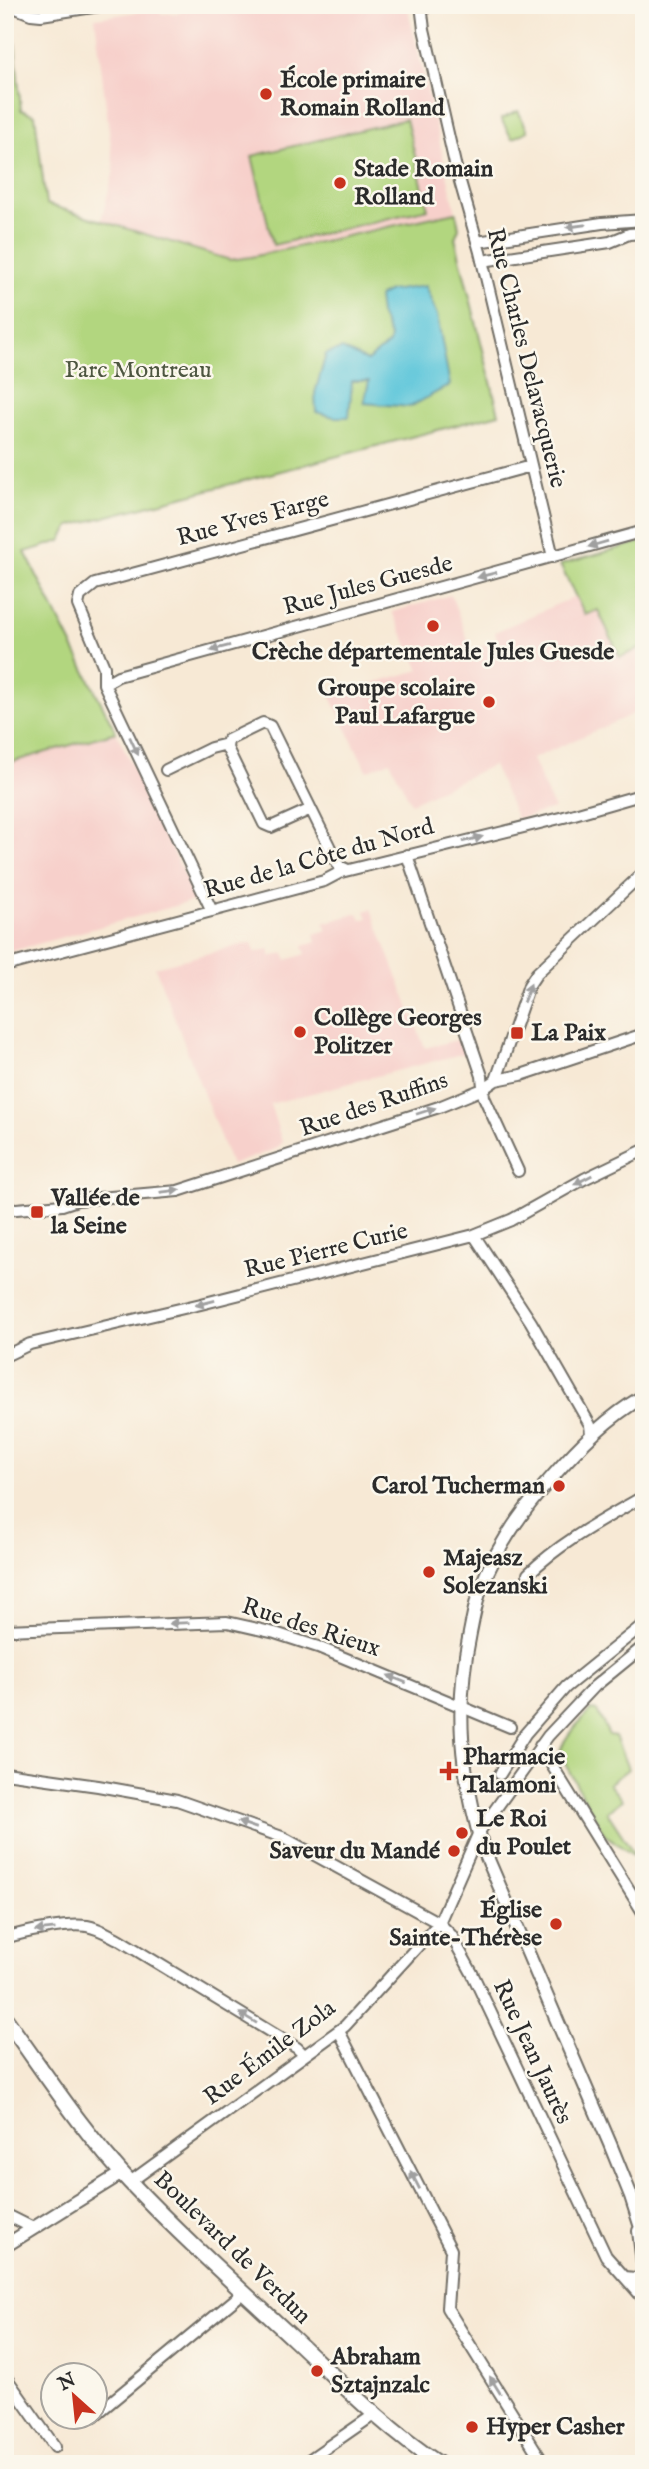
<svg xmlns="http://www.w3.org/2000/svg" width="649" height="2469" font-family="'IM FELL English',serif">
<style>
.built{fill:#f7d0cb}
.green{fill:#b2d67f;stroke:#6e8055;stroke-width:2}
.water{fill:#5dc6da;stroke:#447882;stroke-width:2}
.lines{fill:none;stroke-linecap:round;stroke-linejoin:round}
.minor-casing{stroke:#726e66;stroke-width:14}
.tertiary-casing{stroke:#726e66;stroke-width:16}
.secondary-casing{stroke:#726e66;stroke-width:18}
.minor{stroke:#fff;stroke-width:10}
.tertiary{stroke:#fff;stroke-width:12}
.secondary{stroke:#fff;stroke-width:14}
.oneway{fill:#a0a0a0}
.poi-dot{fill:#c8321e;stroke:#fbf7ec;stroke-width:2.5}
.labels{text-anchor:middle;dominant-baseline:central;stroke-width:5;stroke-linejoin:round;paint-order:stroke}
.poi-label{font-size:24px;font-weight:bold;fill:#2b2b2b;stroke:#fbf7ec;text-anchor:start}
.street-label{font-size:24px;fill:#2b2b2b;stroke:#fbf7ec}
.park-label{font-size:24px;fill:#4d5640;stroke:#fbf7ec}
</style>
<rect width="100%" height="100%" fill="#fbf7ec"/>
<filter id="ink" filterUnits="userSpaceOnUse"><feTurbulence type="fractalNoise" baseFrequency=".0143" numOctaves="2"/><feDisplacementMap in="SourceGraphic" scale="14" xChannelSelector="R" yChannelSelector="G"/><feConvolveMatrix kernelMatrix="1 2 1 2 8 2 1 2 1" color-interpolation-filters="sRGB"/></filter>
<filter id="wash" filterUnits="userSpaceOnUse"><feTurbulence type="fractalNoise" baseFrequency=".00686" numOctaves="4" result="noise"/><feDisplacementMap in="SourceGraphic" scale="28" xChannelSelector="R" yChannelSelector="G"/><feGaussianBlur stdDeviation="1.57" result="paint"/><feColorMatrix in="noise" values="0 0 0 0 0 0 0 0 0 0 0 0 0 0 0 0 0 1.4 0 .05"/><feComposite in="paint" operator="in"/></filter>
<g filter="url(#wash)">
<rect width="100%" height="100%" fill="#f7e9d5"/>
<!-- built -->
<path class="built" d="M180 5H407L456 212 251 257 230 260 101 221 114 170 95 18 161 9V14L180 13Z
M451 595 468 640V652L497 639 495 632 576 596 585 615 598 609 620 657 644 647V709L532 759 554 809 517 819 493 765 411 803 390 761 367 771 330 695 420 670 392 612Z
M116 732 195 897 193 901 5 953V764Z
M371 909 425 1048 461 1039 465 1053 270 1104 282 1142 278 1148 231 1165 155 967 252 942 255 953 269 949 271 957 284 953 287 960 306 954 303 946 316 942 314 934 327 930 324 923 358 913 361 920 368 918 365 911Z"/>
<!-- green -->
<path class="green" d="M5 21 13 24 21 110 35 115 46 204 230 260 251 257 456 212 459 228 455 238 499 414 70 526 61 541 25 552 116 732 5 764Z
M518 111 528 131 512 139 501 119Z
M406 119 428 209 273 245 252 156Z
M644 541V647L620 657 598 610 585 615 560 565Z
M591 1710 597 1711 609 1735 615 1736 628 1769 609 1784 622 1800 607 1812 637 1858 605 1835 560 1755C562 1737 579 1723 591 1710Z"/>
<!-- water -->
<path class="water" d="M425 286 437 315 450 385 410 407 364 403 369 381H352L349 417H334L316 412 315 393 326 354 342 349 367 361 389 344 390 337 380 314 378 297 390 291Z"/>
</g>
<g filter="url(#ink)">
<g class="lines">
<!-- minor casing -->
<g class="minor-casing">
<path id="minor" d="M421 5 424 29 455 164 480 252 553 557
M11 6 31 14 41 15 106 5
M477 242 602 223 644 220
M482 261 610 242 629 234 644 233
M104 684 118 676 644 531
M166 770 211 748 227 744
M311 809 271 827 264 824 227 748 228 740 263 723 270 726 337 862 339 866 348 870
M407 855 482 1076 484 1097 518 1171
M212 911 104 684V667L78 605 80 596 95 584 531 466
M5 966 324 881 341 872 564 817 644 794
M496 1080 521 1075 644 1034
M5 1210 62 1205 77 1200 178 1191 439 1107 483 1089 496 1080 529 985 537 973 644 872
M474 1235 531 1322 590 1425 591 1434
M5 1356 30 1344 201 1304 474 1235 511 1220 584 1179 644 1150
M528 1574C562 1541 603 1520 644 1496
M5 1630 227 1622 275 1633 318 1647 510 1727
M540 1746 644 1914
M5 1773 98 1786 177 1800 282 1837 439 1923 451 1935 472 1973 606 2256 644 2299
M500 1774 525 1734 566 1687 644 1624
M5 1938C24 1932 68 1923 87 1926 98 1928 108 1934 118 1939L297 2048 304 2055
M339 2031 451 2250 447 2308 544 2464
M130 2182 345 2026 439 1923 479 1832 548 1736 595 1686 644 1646
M5 2214 33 2228
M625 2277 644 2279
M5 2376 55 2447
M94 2416 244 2292
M303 2464 375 2414"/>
</g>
<!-- tertiary casing -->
<g class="tertiary-casing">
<path id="tertiary" d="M644 1396C608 1417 580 1445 553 1476 524 1508 497 1547 481 1587 476 1601 473 1618 470 1633 454 1710 461 1773 483 1848L610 2144 631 2196 644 2237
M639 2231 644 2271
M5 2246 122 2173"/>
</g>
<!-- secondary casing -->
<g class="secondary-casing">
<path id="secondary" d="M5 2018C45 2073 83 2132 130 2182 182 2237 239 2288 295 2340 341 2383 386 2429 439 2464"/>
</g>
<!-- minor -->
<use href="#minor" class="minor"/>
<!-- tertiary -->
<use href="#tertiary" class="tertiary"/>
<!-- secondary -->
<use href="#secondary" class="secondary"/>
</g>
<!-- one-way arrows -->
<defs><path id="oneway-solid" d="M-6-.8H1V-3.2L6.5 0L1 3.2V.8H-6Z" transform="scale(1.75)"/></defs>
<g class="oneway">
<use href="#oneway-solid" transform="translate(576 226) rotate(172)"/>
<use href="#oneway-solid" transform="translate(598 544) rotate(164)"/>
<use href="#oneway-solid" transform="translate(487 575) rotate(165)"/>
<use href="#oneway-solid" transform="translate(220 648) rotate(165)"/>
<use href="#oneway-solid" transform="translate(134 746) rotate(65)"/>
<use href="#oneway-solid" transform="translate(473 839) rotate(-14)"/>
<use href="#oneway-solid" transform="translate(527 993) rotate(-68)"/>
<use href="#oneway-solid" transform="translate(426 1111) rotate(-18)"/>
<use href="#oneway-solid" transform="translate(583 1180) rotate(152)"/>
<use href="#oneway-solid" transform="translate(170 1191) rotate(-7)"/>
<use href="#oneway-solid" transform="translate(205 1303) rotate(166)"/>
<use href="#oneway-solid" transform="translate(179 1623) rotate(178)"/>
<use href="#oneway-solid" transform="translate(397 1679) rotate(-158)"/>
<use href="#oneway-solid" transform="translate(247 1825) rotate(-161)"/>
<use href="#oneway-solid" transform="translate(45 1930) rotate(174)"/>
<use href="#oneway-solid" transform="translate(248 2018) rotate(-149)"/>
<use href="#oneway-solid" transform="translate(415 2180) rotate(-117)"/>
<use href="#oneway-solid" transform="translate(495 2385) rotate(-122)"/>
</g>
</g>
<!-- markers -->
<g class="poi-dot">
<circle cx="266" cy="94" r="7"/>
<circle cx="340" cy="183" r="7"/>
<circle cx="433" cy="626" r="7"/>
<circle cx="489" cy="702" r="7"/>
<circle cx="300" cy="1032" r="7"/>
<rect x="510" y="1026" width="14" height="14" rx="3.5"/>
<rect x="30" y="1205" width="14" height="14" rx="3.5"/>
<circle cx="559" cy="1486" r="7"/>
<circle cx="429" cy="1572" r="7"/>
<path d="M445.5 1760.5h7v7h7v7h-7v7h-7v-7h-7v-7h7z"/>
<circle cx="462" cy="1833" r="7"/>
<circle cx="454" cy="1851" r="7"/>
<circle cx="556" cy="1924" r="7"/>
<circle cx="317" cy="2371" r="7"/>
<circle cx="472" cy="2427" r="7"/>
</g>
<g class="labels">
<!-- poi labels -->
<g class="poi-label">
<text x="280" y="80">École primaire<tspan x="280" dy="28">Romain Rolland</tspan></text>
<text x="354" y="169">Stade Romain<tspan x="354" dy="28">Rolland</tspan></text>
<text x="433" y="652" text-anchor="middle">Crèche départementale Jules Guesde</text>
<text x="475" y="688" text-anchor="end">Groupe scolaire<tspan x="475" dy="28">Paul Lafargue</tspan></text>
<text x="314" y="1018">Collège Georges<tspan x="314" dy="28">Politzer</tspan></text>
<text x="531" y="1033">La Paix</text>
<text x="51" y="1198">Vallée de<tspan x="51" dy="28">la Seine</tspan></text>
<text x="545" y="1486" text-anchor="end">Carol Tucherman</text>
<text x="443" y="1558">Majeasz<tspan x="443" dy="28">Solezanski</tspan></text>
<text x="463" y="1757">Pharmacie<tspan x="463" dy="28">Talamoni</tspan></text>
<text x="476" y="1819">Le Roi<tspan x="476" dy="28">du Poulet</tspan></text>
<text x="440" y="1851" text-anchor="end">Saveur du Mandé</text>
<text x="542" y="1910" text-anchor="end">Église<tspan x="542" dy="28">Sainte-Thérèse</tspan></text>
<text x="331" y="2357">Abraham<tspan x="331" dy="28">Sztajnzalc</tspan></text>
<text x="486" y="2427">Hyper Casher</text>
</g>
<!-- street labels -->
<g class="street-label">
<text transform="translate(526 358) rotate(76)">Rue Charles Delavacquerie</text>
<text transform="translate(253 519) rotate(-15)">Rue Yves Farge</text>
<text transform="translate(368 586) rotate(-15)">Rue Jules Guesde</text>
<text transform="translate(319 859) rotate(-16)">Rue de la Côte du Nord</text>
<text transform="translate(374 1105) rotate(-19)">Rue des Ruffins</text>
<text transform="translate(326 1251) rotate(-14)">Rue Pierre Curie</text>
<text transform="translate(311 1628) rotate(18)">Rue des Rieux</text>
<text transform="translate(532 2052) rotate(65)">Rue Jean Jaurès</text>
<text transform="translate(270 2053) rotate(-37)">Rue Émile Zola</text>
<text transform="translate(232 2248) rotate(44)">Boulevard de Verdun</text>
</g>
<!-- park labels -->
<g class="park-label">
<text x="138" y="370">Parc Montreau</text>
</g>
</g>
<!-- margin -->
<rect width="649" height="2469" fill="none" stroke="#fbf7ec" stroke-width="28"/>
<!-- north arrow -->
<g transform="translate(74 2396) rotate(333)"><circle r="33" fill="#fbf7ec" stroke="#a8a59f" stroke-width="2"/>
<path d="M0-5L12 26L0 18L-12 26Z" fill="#c8321e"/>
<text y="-10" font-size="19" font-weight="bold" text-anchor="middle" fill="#2b2b2b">N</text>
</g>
</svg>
